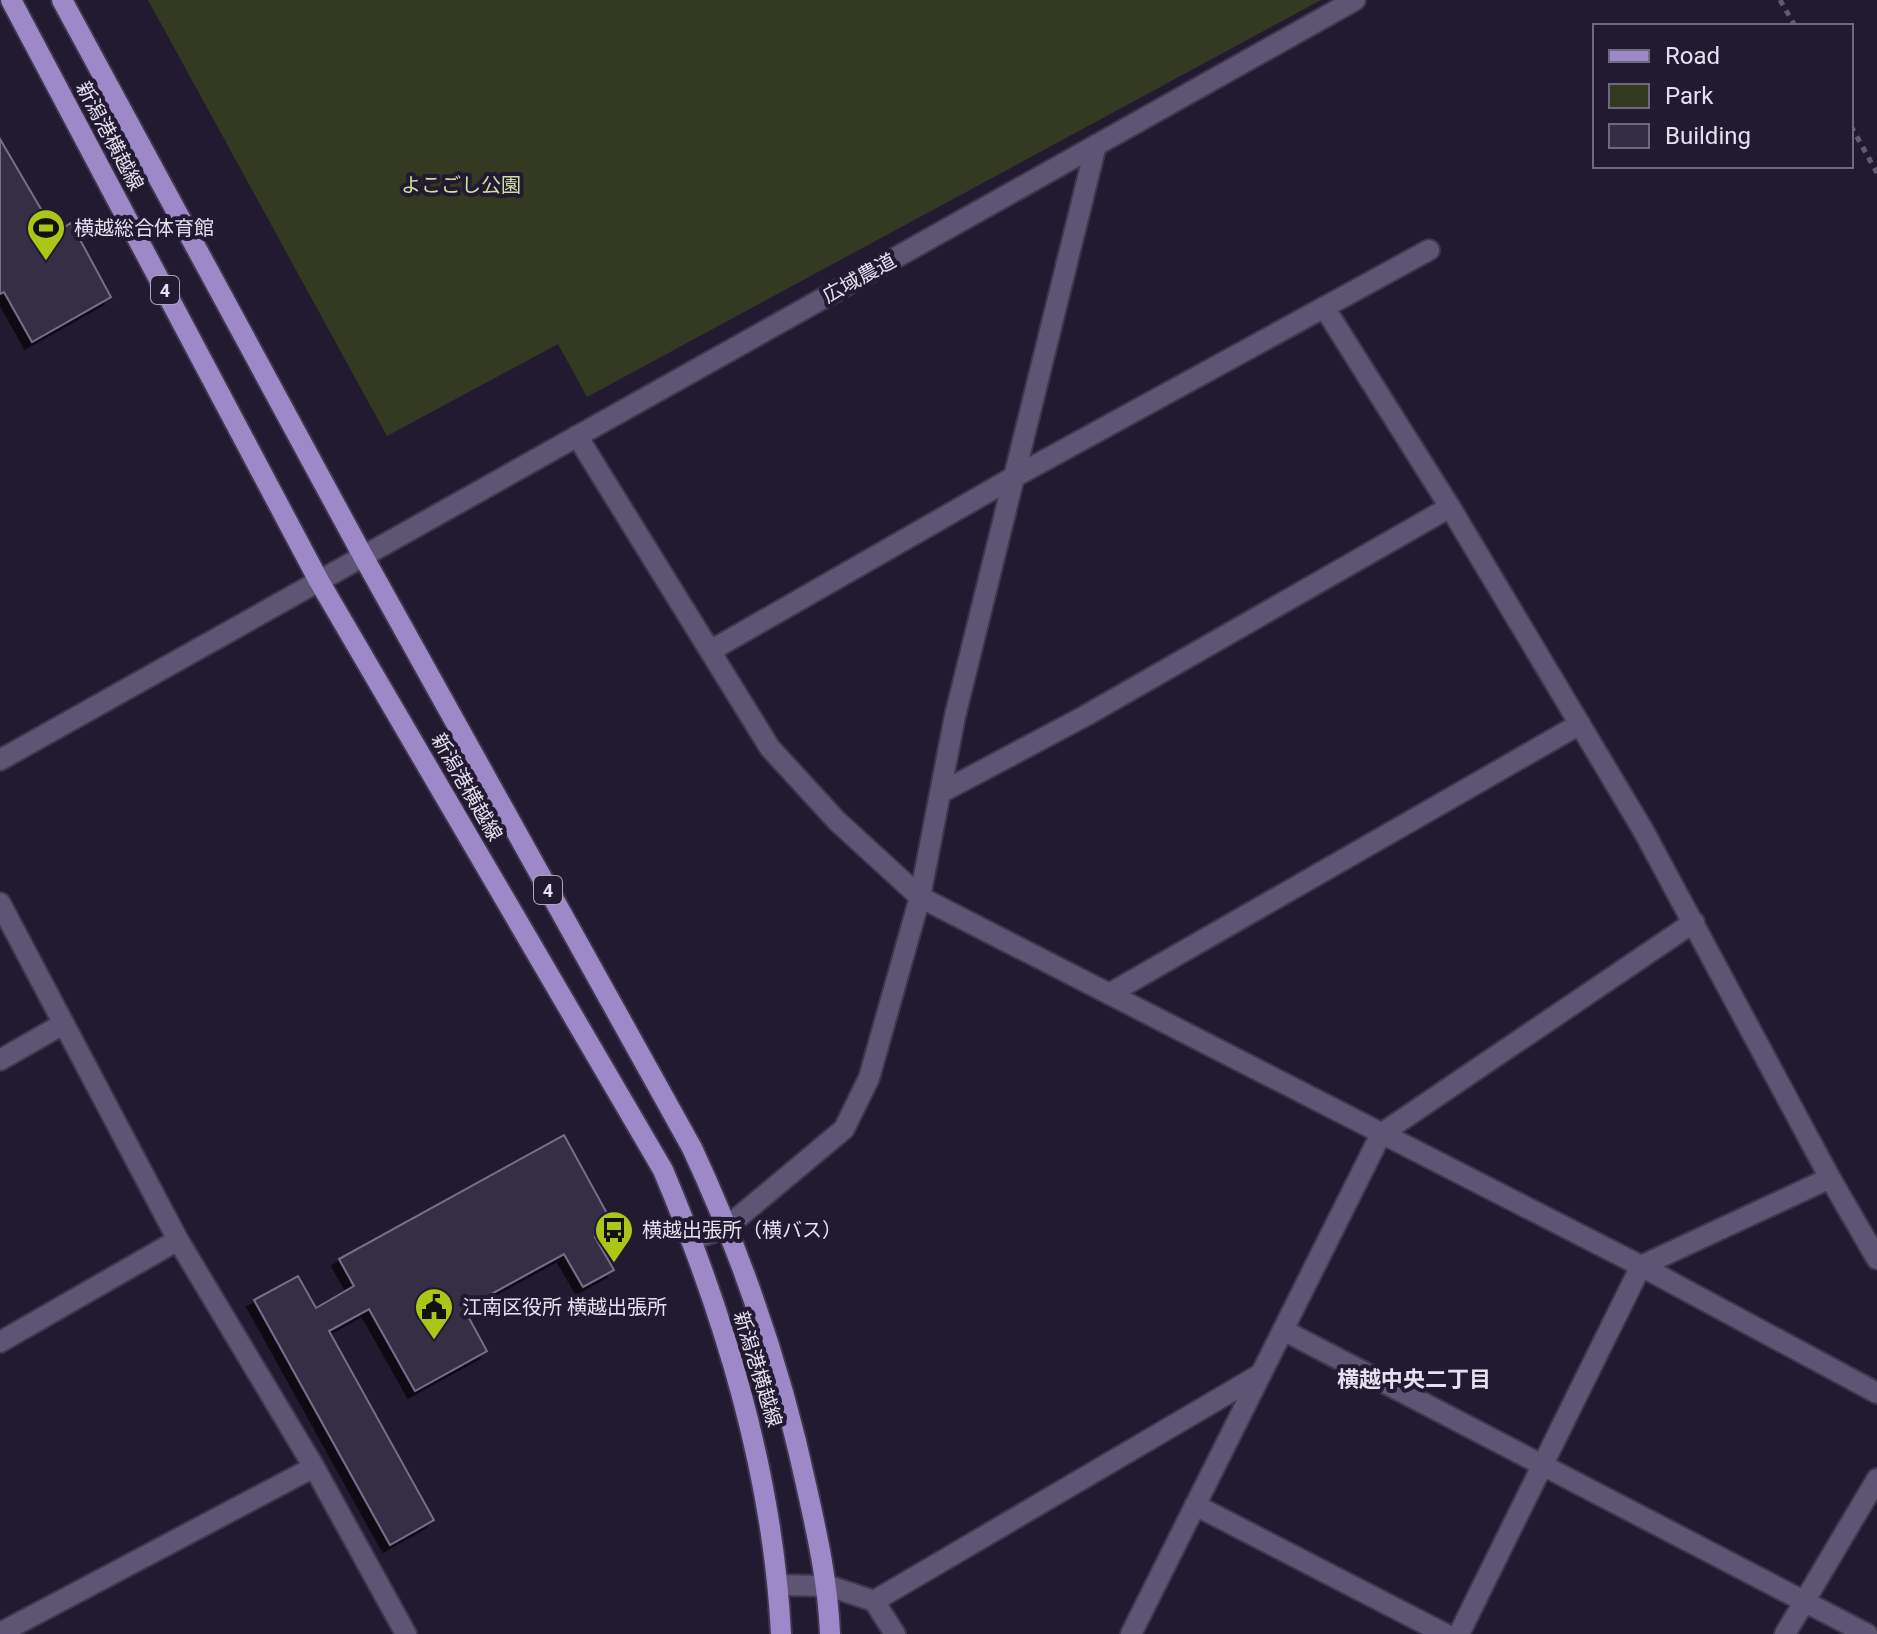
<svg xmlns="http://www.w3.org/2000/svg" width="1877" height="1634" font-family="Roboto,'Noto Sans JP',sans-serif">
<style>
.green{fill:#343a21}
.building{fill:#352d45;stroke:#776e8a;stroke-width:2;filter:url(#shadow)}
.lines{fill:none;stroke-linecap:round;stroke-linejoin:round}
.minor-casing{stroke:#3d364c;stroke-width:24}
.tertiary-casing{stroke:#3d364c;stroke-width:24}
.primary-casing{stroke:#3d364c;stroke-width:24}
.path{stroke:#625b70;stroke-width:5;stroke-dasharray:6 6;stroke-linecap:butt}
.minor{stroke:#5e5473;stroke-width:20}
.tertiary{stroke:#5e5473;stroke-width:20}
.primary{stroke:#9d88c8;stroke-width:20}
.labels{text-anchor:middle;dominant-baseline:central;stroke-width:8;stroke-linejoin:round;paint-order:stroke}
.shield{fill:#221a31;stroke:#aaa5b7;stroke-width:2}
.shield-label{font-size:18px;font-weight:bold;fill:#e5e0f0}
.street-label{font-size:20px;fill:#e5e0f0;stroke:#221a31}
.park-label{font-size:20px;fill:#cfdfa2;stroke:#221a31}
.poi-label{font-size:20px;fill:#e5e0f0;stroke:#221a31;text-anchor:start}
.neighbourhood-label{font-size:22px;font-weight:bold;fill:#e5e0f0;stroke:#221a31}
</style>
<defs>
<filter id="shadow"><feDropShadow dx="-7" dy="7" stdDeviation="0" flood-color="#0009"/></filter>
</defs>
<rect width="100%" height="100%" fill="#221a31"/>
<!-- green -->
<path class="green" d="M148 0H1321L587 397 558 344 387 436Z"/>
<!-- building -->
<path class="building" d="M0 139 55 233 71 223 111 297 32 342 4 292 0 294Z
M564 1135 614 1226 595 1237 614 1270 583 1287 564 1254 464 1309 487 1351 415 1391 369 1309 329 1331 434 1520 390 1545 254 1300 298 1276 316 1308 354 1286 339 1259Z"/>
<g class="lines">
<!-- minor casing -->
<g class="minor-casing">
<path id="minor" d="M1324 307 1450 507
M577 436 770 748 837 821 920 897 1641 1266 1877 1393
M710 651 1014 477 1429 250
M942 792 1085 716 1450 507 1643 830 1830 1178 1877 1259
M0 903 178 1240 314 1467 406 1634
M1109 994 1580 724
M0 1060 63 1024
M692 1240 728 1226 844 1129 869 1078 920 897 955 716 1096 145
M1283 1330 1867 1634
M0 1342 178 1240
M1195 1505 1445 1634
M779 1585 829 1586 874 1601 895 1634
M874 1601 1261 1374
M0 1633 314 1467
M1131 1634 1381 1134 1694 922
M1459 1634 1641 1266 1830 1178
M1785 1634 1877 1479"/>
</g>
<!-- tertiary casing -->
<g class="tertiary-casing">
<path id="tertiary" d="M0 760 1355 0"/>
</g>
<!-- primary casing -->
<g class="primary-casing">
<path id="primary" d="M11 0 319 581 663 1170C725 1317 773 1474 781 1634
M62 0 363 556 692 1148C743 1258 782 1371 807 1489 818 1538 828 1584 830 1634"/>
</g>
<!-- path -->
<path class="path" d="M1780 0 1795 26
M1851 126 1877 173"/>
<!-- minor -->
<use href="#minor" class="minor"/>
<!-- tertiary -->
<use href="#tertiary" class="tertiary"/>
<!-- primary -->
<use href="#primary" class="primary"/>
</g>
<!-- icons -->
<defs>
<g id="stadium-pin" transform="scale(2)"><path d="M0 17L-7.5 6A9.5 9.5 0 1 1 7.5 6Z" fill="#aac718" stroke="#221a31"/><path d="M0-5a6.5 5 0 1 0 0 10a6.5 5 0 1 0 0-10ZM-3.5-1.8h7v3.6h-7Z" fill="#111"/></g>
<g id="bus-pin" transform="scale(2)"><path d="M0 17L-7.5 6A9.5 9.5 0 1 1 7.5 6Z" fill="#aac718" stroke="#221a31"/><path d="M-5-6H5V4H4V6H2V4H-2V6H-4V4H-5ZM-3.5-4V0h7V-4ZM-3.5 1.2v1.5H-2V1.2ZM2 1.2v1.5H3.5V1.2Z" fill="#111"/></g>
<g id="civic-pin" transform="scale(2)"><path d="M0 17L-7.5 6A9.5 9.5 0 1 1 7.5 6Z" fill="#aac718" stroke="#221a31"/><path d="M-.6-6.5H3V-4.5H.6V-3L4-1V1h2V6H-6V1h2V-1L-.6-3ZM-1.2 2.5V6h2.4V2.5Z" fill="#111"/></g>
</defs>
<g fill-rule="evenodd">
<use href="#stadium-pin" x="46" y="228"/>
<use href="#bus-pin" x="614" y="1230"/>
<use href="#civic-pin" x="434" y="1307"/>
</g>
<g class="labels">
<!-- shield labels -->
<g class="shield">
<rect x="151" y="276" width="28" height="28" rx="6"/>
<rect x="534" y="876" width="28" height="28" rx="6"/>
</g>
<g class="shield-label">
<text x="165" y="290">4</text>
<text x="548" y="890">4</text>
</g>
<!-- street labels -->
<g class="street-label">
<text transform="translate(110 136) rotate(62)">新潟港横越線</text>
<text transform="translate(859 278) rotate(-29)">広域農道</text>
<text transform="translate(467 787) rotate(60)">新潟港横越線</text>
<text transform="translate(758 1369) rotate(73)">新潟港横越線</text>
</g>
<!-- park labels -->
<g class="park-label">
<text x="461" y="185">よこごし公園</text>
</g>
<!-- poi labels -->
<g class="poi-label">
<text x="74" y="228">横越総合体育館</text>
<text x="642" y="1230">横越出張所（横バス）</text>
<text x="462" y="1307">江南区役所 横越出張所</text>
</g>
<!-- neighbourhood labels -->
<g class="neighbourhood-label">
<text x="1414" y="1379">横越中央二丁目</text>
</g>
</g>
<!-- legend -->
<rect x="1593" y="24" width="260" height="144" fill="#221a31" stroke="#70697d" stroke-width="2"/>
<rect x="1609" y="50" width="40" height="12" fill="#9d88c8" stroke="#70697d" stroke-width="2"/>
<text x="1665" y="64" font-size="24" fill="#e5e0f0">Road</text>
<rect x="1609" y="84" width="40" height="24" fill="#343a21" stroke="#70697d" stroke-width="2"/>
<text x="1665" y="104" font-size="24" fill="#e5e0f0">Park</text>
<rect x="1609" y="124" width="40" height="24" fill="#352d45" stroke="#70697d" stroke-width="2"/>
<text x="1665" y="144" font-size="24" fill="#e5e0f0">Building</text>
</svg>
